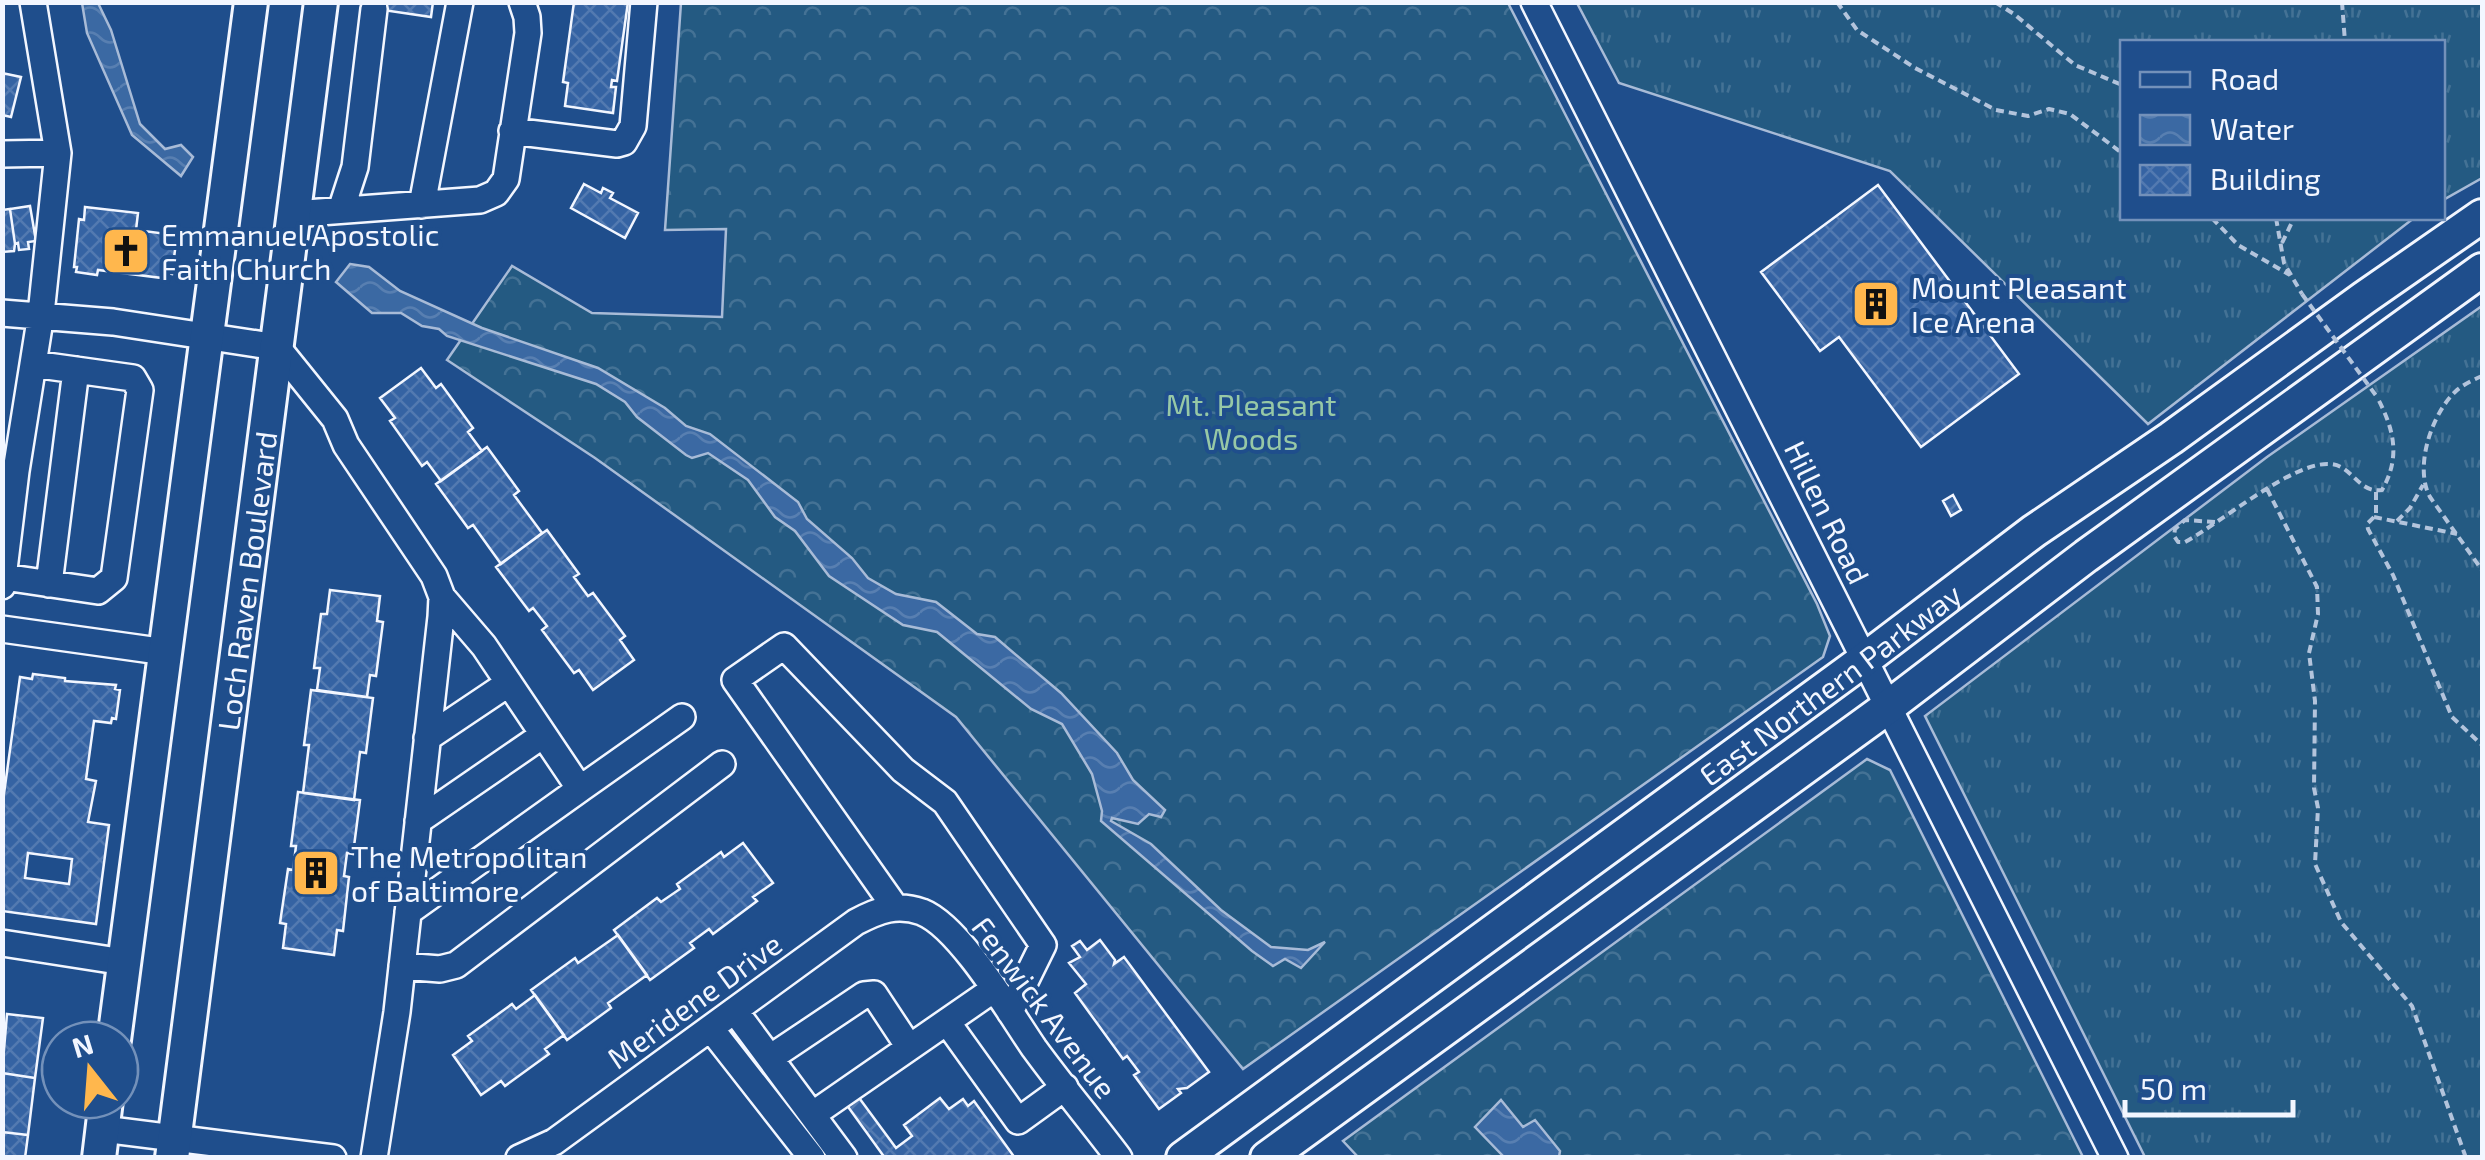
<svg xmlns="http://www.w3.org/2000/svg" width="2485" height="1160" font-family="'Exo 2',sans-serif">
<style>
.grass{fill:url(#grass-tufts);stroke:#a8bbd7;stroke-width:2.5}
.forest{fill:url(#forest-crowns);stroke:#a8bbd7;stroke-width:2.5}
.water{fill:url(#water-waves);stroke:#a8bbd7;stroke-width:2.5}
.building{fill:url(#building-cross-hatch);stroke:#f2f6ff;stroke-width:2.5;fill-rule:evenodd}
.lines{fill:none;stroke-linecap:round;stroke-linejoin:round}
.minor-casing{stroke:#f2f6ff;stroke-width:30}
.major-casing{stroke:#f2f6ff;stroke-width:38}
.path{stroke:#b3c4dc;stroke-width:4;stroke-dasharray:8 5;stroke-linecap:butt}
.minor{stroke:#1f4e8c;stroke-width:25}
.major{stroke:#1f4e8c;stroke-width:32}
.path-bridge{stroke:#b3c4dc;stroke-width:4;stroke-dasharray:8 5;stroke-linecap:butt}
.labels{text-anchor:middle;dominant-baseline:central;stroke-width:8;stroke-linejoin:round;paint-order:stroke}
.poi-label{font-size:30px;fill:#f2f6ff;stroke:#1f4e8c;text-anchor:start}
.park-label{font-size:30px;fill:#97c8a6;stroke:#1f4e8c}
.street-label{font-size:30px;fill:#f2f6ff;stroke:#1f4e8c}
</style>
<defs>
<pattern id="grass-tufts" width="24" height="20" patternUnits="userSpaceOnUse" patternTransform="scale(2.5)"><rect width="24" height="20" fill="#245a82"/><path d="M3 7l-1-3M5 7V3M7 7l1-3M15 17l-1-3M17 17v-4M19 17l1-3" fill="none" stroke="#447295"/></pattern>
<pattern id="forest-crowns" width="20" height="18" patternUnits="userSpaceOnUse" patternTransform="scale(2.5)"><rect width="20" height="18" fill="#245a82"/><path d="M2 6a3 3 0 1 1 6 0M12 15a3 3 0 1 1 6 0" fill="none" stroke="#447295"/></pattern>
<pattern id="water-waves" width="16" height="10" patternUnits="userSpaceOnUse" patternTransform="scale(2.5)"><rect width="16" height="10" fill="#3b69a3"/><path d="M0 5q4-4 8 0t8 0" fill="none" stroke="#587fb1"/></pattern>
<pattern id="building-cross-hatch" width="8" height="8" patternUnits="userSpaceOnUse" patternTransform="scale(2.5)"><rect width="8" height="8" fill="#3563a3"/><path d="M0 0l8 8M0 8l8-8" fill="none" stroke="#537ab1"/></pattern>
</defs>
<rect width="100%" height="100%" fill="#1f4e8c"/>
<!-- grass -->
<path class="grass" d="M1577 3H2482V178L2443 200 2442 42H2122V218H2414L2148 424 1890 171 1619 83Z
M2482 306V1157H2145L1925 716 2267 457Z"/>
<!-- forest -->
<path class="forest" d="M681 3H1508L1817 604 1830 636 1823 657 1243 1069 956 717 595 458 447 360 512 266 592 313 722 317 726 229 665 230Z
M1867 759 1890 770 2083 1157 1359 1158 1343 1141Z"/>
<!-- water -->
<path class="water" d="M82 3H98L111 30 140 124 165 149 181 145 193 157 181 176 132 135 87 33Z
M350 264 369 267 400 291 482 328 598 368 665 408 686 426 710 434 798 502 807 519 852 558 868 578 896 594 936 602 977 634 995 637 1061 693 1117 753 1133 780 1165 810 1161 817 1149 814 1138 824 1112 818 1111 821 1151 844 1221 910 1271 947 1308 950 1325 942 1301 968 1285 959 1273 966 1252 951 1101 821 1102 811 1092 774 1062 724 1031 709 937 632 903 625 829 576 795 531 775 517 748 480 708 453 692 458 686 455 637 417 625 402 596 384 447 336 439 329 422 326 401 313H372L336 282Z
M1501 1100 1523 1127 1535 1120 1560 1151 1559 1157H1504L1475 1127Z"/>
<!-- building -->
<path class="building" d="M384 2H433L431 17 383 10Z
M574 2H628L617 81 612 80 611 87H616L613 113 565 106 568 83 563 82Z
M2 73 21 77 11 117 2 115Z
M584 184 601 193 603 188 613 193 610 198 638 213 625 238 571 208Z
M1878 185 2019 374 1921 447 1839 337 1820 351 1761 272Z
M30 206 36 241 28 242 29 249 19 250 18 243 15 244 10 209Z
M85 207 138 213 136 230 167 234 166 240 176 242 172 274 162 272V278L98 270 97 275 76 272 77 267H74L79 219 84 220Z
M10 209 15 244 14 251 2 252V210Z
M421 368 436 388 441 384 473 428 468 432 482 451 441 481 427 462 422 466 390 421 395 418 380 398Z
M487 447 519 491 514 495 542 533 501 564 473 525 468 528 436 484Z
M1953 495 1961 510 1951 516 1943 501Z
M547 530 579 574 574 577 588 596 593 593 625 636 620 640 634 660 593 690 579 670 574 673 542 630 547 626 533 608 529 611 496 567Z
M330 590 380 596 377 621 383 622 376 676 370 675 367 697 317 690 320 668H314L321 614H327Z
M33 674 65 678V681L116 685 115 689 120 690 116 719 112 718 111 723 94 721 86 779 96 781 88 822 109 825 96 924 2 911V808L20 677 32 679ZM28 853 72 859 69 884 25 878Z
M311 690 373 698 366 753 360 752 354 800 303 793 309 745H304Z
M298 792 360 800 353 854 347 853 344 876 349 877 343 931 337 930 334 955 283 948 286 924 280 923 288 869 293 870 296 846H291Z
M743 843 773 883 753 897 757 901 713 934 709 929 690 943 694 948 650 980 614 930 657 898 661 902 680 889 677 884 721 852 724 857Z
M618 935 647 975 608 1003 611 1008 567 1040 531 990 575 958 578 963Z
M1100 940 1115 960 1114 964 1124 957 1209 1072 1187 1088 1178 1089 1181 1093 1159 1109 1134 1075 1139 1072 1127 1056 1123 1059 1075 993 1086 984 1069 963 1080 957 1072 946 1080 941 1087 950Z
M535 995 564 1035 545 1049 549 1054 505 1086 501 1081 481 1095 453 1055 472 1041 468 1036 512 1004 516 1009Z
M7 1014 43 1018 35 1078 2 1073Z
M2 1073 35 1078 28 1135 2 1132Z
M857 1095 896 1148 912 1136 904 1125 940 1098 949 1109 963 1099 968 1106 974 1101 1015 1158H885L846 1104Z
M2 1132 28 1135 25 1158H2Z"/>
<g class="lines">
<!-- minor casing -->
<g class="minor-casing">
<path id="minor" d="M1534 2 2115 1158
M512 131 617 144 624 142 633 126 644 2
M2 154 58 153
M422 205 460 2
M341 210 355 167 374 9
M293 214 480 200 496 193 506 179 528 33 527 17 522 2
M2 313 113 322 277 347 335 419 346 445 434 576 442 597 441 617 397 1012 374 1158
M4 577 98 591 114 578 140 390 133 378 33 364
M49 584 76 370
M2 586 16 471 41 314 58 153 33 2
M2 629 166 652
M427 738 509 683
M580 789 682 717
M418 821 543 735
M895 907 735 680 784 646 903 770 945 802 1043 945 1010 1012
M408 912 580 789 484 646 442 597
M2 943 124 962
M402 966 440 969 456 965 722 764
M735 1011 844 1158
M947 1022 1018 1121 1065 1087
M711 1029 812 1158
M770 1058 864 995 874 994 909 1047
M812 1115 994 989
M103 1129 333 1158
M519 1158 554 1142 856 922C879 910 897 903 922 912 960 927 1010 1013 1034 1048 1061 1085 1091 1121 1119 1158"/>
</g>
<!-- major casing -->
<g class="major-casing">
<g id="major">
<path d="M114 1040 251 2"/>
<path d="M99 1158 106 1100"/>
<path id="s1" d="M172 1158 321 2"/>
<path id="s2" d="M1183 1158 1864 660 2034 531 2171 438 2364 298 2482 216"/>
<path d="M1267 1158 1888 707 2086 556 2482 270"/>
</g>
</g>
<!-- path -->
<path class="path" d="M1837 2 1857 30 1915 68 1996 110 2028 116 2049 109 2070 114 2122 153
M1995 2 2014 14 2075 65 2122 85
M2342 2 2345 42
M2212 218 2238 245 2290 275
M2276 218 2284 263 2302 294
M2282 243 2294 218
M2482 376C2473 380 2462 385 2455 392 2431 415 2414 468 2430 497L2482 570
M2267 489 2317 587 2318 614 2309 653 2315 701 2314 788 2318 808 2315 864 2341 922 2412 1006 2466 1158
M2376 492V515L2367 524 2368 529 2393 575 2452 717 2482 745
M2374 517 2457 534
M2397 521 2410 508 2423 485
M2215 522 2185 520 2175 529 2174 536 2178 542H2185C2219 524 2292 462 2329 464 2352 464 2358 494 2382 490 2401 457 2394 429 2377 397"/>
<!-- minor -->
<use href="#minor" class="minor"/>
<!-- major -->
<use href="#major" class="major"/>
<!-- path-bridge -->
<path class="path-bridge" d="M2302 294 2377 397"/>
</g>
<!-- icons -->
<defs>
<g id="church-square" transform="scale(2.5)"><rect x="-9" y="-9" width="18" height="18" rx="4" fill="#ffb74d" stroke="#1f4e8c"/><path d="M-1.2-6h2.4v3.5h3.3v2.4h-3.3V6h-2.4V-.1h-3.3v-2.4h3.3Z" fill="#111"/></g>
<g id="building-square" transform="scale(2.5)"><rect x="-9" y="-9" width="18" height="18" rx="4" fill="#ffb74d" stroke="#1f4e8c"/><path d="M-4-6H4V6H1V3H-1V6H-4ZM-2.5-4.3h1.7v1.8h-1.7ZM.8-4.3h1.7v1.8H.8ZM-2.5-1h1.7V.8h-1.7ZM.8-1h1.7V.8H.8Z" fill="#111"/></g>
</defs>
<g fill-rule="evenodd">
<use href="#church-square" x="126" y="251"/>
<use href="#building-square" x="1876" y="304"/>
<use href="#building-square" x="316" y="873"/>
</g>
<g class="labels">
<!-- poi labels -->
<g class="poi-label">
<text x="161" y="234">Emmanuel Apostolic<tspan x="161" dy="34">Faith Church</tspan></text>
<text x="1911" y="287">Mount Pleasant<tspan x="1911" dy="34">Ice Arena</tspan></text>
<text x="351" y="856">The Metropolitan<tspan x="351" dy="34">of Baltimore</tspan></text>
</g>
<!-- park labels -->
<g class="park-label">
<text x="1251" y="404">Mt. Pleasant<tspan x="1251" dy="34">Woods</tspan></text>
</g>
<!-- street labels -->
<g class="street-label">
<text transform="translate(1828 512) rotate(64)">Hillen Road</text>
<text stroke="none"><textPath href="#s1" startOffset="582">Loch Raven Boulevard</textPath></text>
<text stroke="none"><textPath href="#s2" startOffset="802">East Northern Parkway</textPath></text>
<text transform="translate(694 1000) rotate(-36)">Meridene Drive</text>
<text transform="translate(1045 1007) rotate(53)">Fenwick Avenue</text>
</g>
</g>
<!-- border -->
<rect width="2485" height="1160" fill="none" stroke="#f2f6ff" stroke-width="10"/>
<!-- legend -->
<rect x="2120" y="40" width="325" height="180" fill="#1f4e8c" stroke="#7391ba" stroke-width="2.5"/>
<rect x="2140" y="72" width="50" height="15" fill="#1f4e8c" stroke="#7391ba" stroke-width="2.5"/>
<text x="2210" y="90" font-size="30" fill="#f2f6ff">Road</text>
<rect x="2140" y="115" width="50" height="30" fill="url(#water-waves)" stroke="#7391ba" stroke-width="2.5"/>
<text x="2210" y="140" font-size="30" fill="#f2f6ff">Water</text>
<rect x="2140" y="165" width="50" height="30" fill="url(#building-cross-hatch)" stroke="#7391ba" stroke-width="2.5"/>
<text x="2210" y="190" font-size="30" fill="#f2f6ff">Building</text>
<!-- north arrow -->
<g transform="translate(90 1070) rotate(343)"><circle r="48" fill="#1f4e8c" stroke="#7391ba" stroke-width="2.5"/>
<path d="M0-8L18 38L0 25L-18 38Z" fill="#ffb74d"/>
<text y="-15" font-size="28" font-weight="bold" text-anchor="middle" fill="#f2f6ff">N</text>
</g>
<!-- scale -->
<path d="M2125 1100v15h168v-15" fill="none" stroke="#f2f6ff" stroke-width="5"/>
<text x="2140" y="1100" font-size="30" fill="#f2f6ff" stroke="#1f4e8c" stroke-width="8" paint-order="stroke">50 m</text>
</svg>
